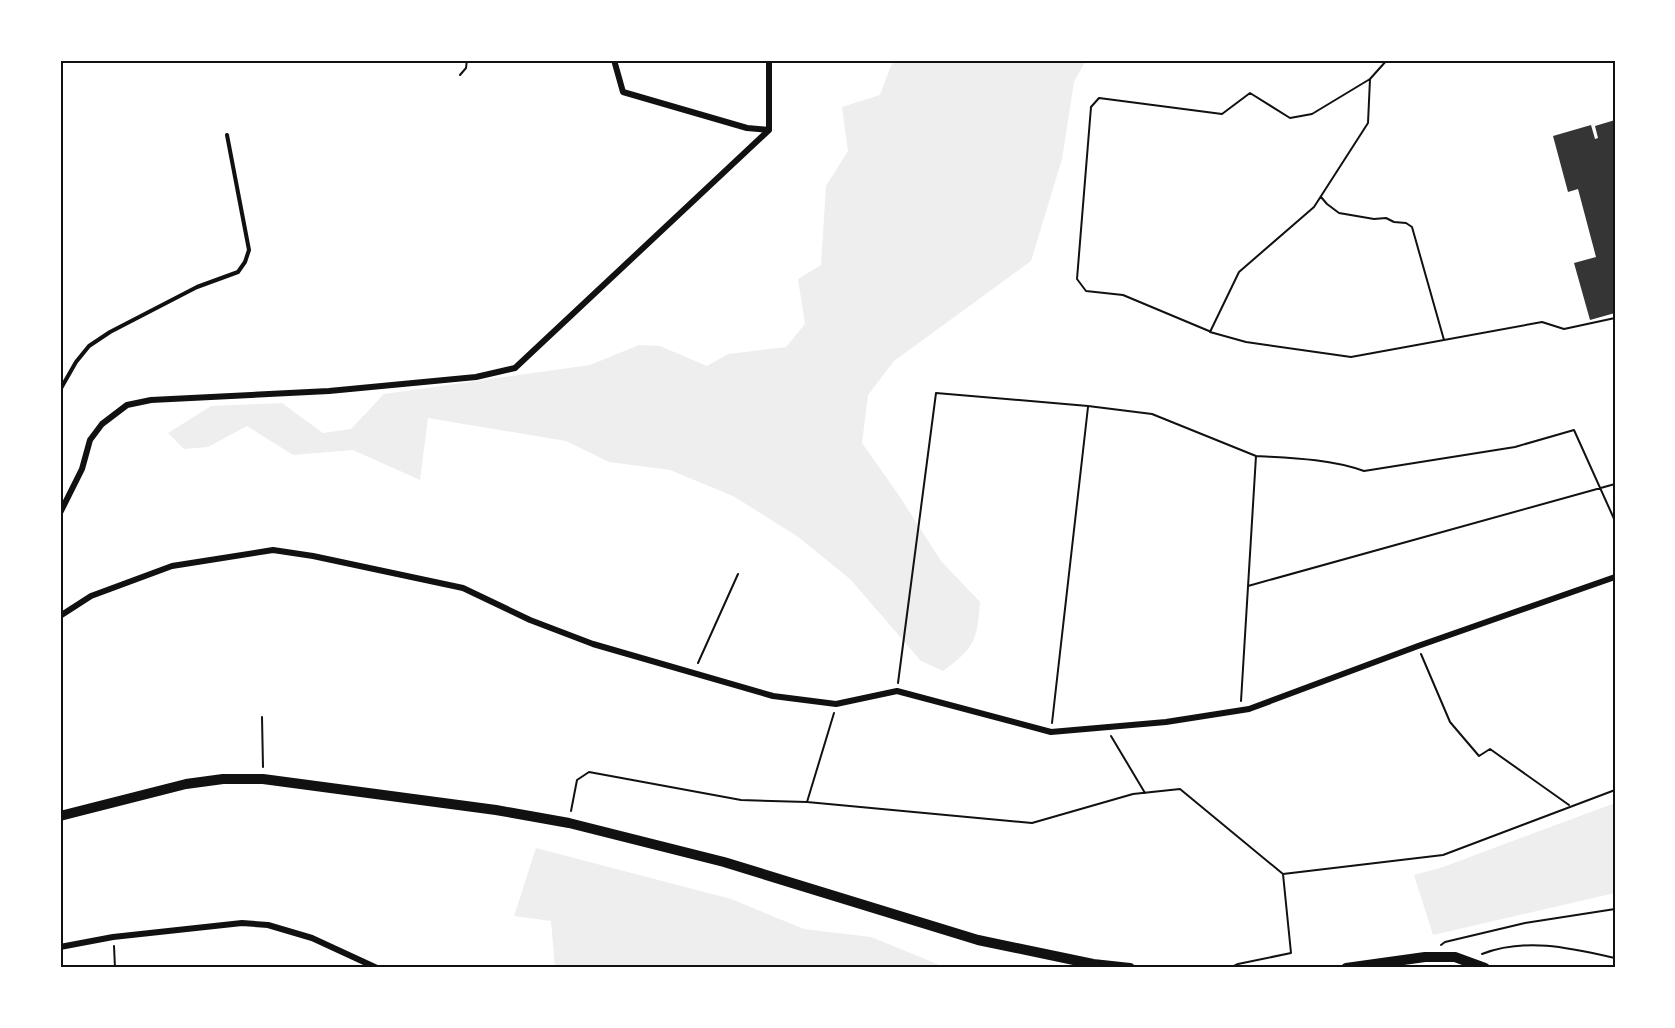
<svg xmlns="http://www.w3.org/2000/svg" width="1675" height="1028" font-family="'Nunito Sans',sans-serif">
<style>
.green{fill:#eee}
.building{fill:#353535}
.lines{fill:none;stroke-linecap:round;stroke-linejoin:round}
.path{stroke:#111;stroke-width:2}
.service{stroke:#111;stroke-width:4}
.minor{stroke:#111;stroke-width:6}
.tertiary{stroke:#111;stroke-width:10}
.neatline{fill:none;stroke:#111;stroke-width:2}
</style>
<rect width="100%" height="100%" fill="#fff"/>
<!-- green -->
<path class="green" d="M895 60H1086L1074 82 1062 159 1031 261 894 361 868 395 862 443 898 494 941 561 980 602C977 640 975 648 943 671L921 661 850 579 797 536 733 496 670 470 609 462 566 441 428 418 420 480 353 450 293 455 247 426 208 447 184 449 168 433 211 406 282 403 323 433 351 429 384 394 590 365 639 345 660 346 707 366 728 354 786 347 805 324 798 279 821 265 826 186 848 151 842 107 880 95 890 68Z
M1615 803V893L1433 935 1414 875 1443 867Z
M536 848 731 899 804 929 871 937 947 968H555L551 921 514 916Z"/>
<!-- building -->
<path class="building" d="M1615 120V313L1590 320 1574 263 1596 257 1578 189 1568 192 1553 136 1591 125 1595 139 1598 138 1595 126Z"/>
<g class="lines">
<!-- path -->
<path class="path" d="M1387 60 1370 79 1368 123 1314 207 1239 272 1210 332 1246 342 1351 357 1542 322 1564 329 1615 318
M460 75 466 68 467 60
M1321 197 1327 204 1339 213 1374 219 1386 218 1394 222 1406 223 1412 227 1444 340
M1209 331 1123 295 1086 291 1077 279 1091 107 1099 98 1222 114 1250 93 1290 118 1312 114 1370 79
M1256 456C1292 458 1330 459 1364 471L1515 447 1574 430 1615 521
M1248 586 1615 484
M1421 654 1450 722 1479 756 1490 749 1569 805
M698 663 738 574
M898 683 936 393 1088 406 1152 414 1256 456 1241 701
M262 717 263 767
M1052 723 1088 407
M1111 736 1145 793
M807 802 834 713
M571 811 577 780 589 772 741 800 807 802 1032 823 1133 794 1180 789 1283 874 1291 953 1238 964 1230 968
M1283 874 1443 855 1615 790
M1441 945 1445 942 1525 923 1615 909
M114 946 115 968
M1482 954C1526 937 1571 948 1615 958"/>
<!-- service -->
<path class="service" d="M60 390 76 362 89 346 110 332 197 287 238 272 245 262 249 250 227 135"/>
<!-- minor -->
<path class="minor" d="M614 60 623 92 747 128 769 130
M60 513 82 469 90 440 102 424 127 405 151 400 329 391 476 377 515 368 769 130V60
M60 616 91 596 172 566 273 550 313 556 463 588 530 620 593 644 773 696 836 704 897 691 1051 732 1166 722 1249 709 1418 646 1615 577
M60 947 113 937 242 923 268 925 312 938 377 968"/>
<!-- tertiary -->
<path class="tertiary" d="M60 816 186 784 223 779H263L496 810 569 823 724 862 978 940 1093 964 1130 968
M1346 968 1425 957H1455L1485 968"/>
</g>
<!-- border -->
<rect width="1675" height="1028" fill="none" stroke="#ffffff" stroke-width="123"/>
<rect x="62" y="62" width="1552" height="904" class="neatline"/>
</svg>
